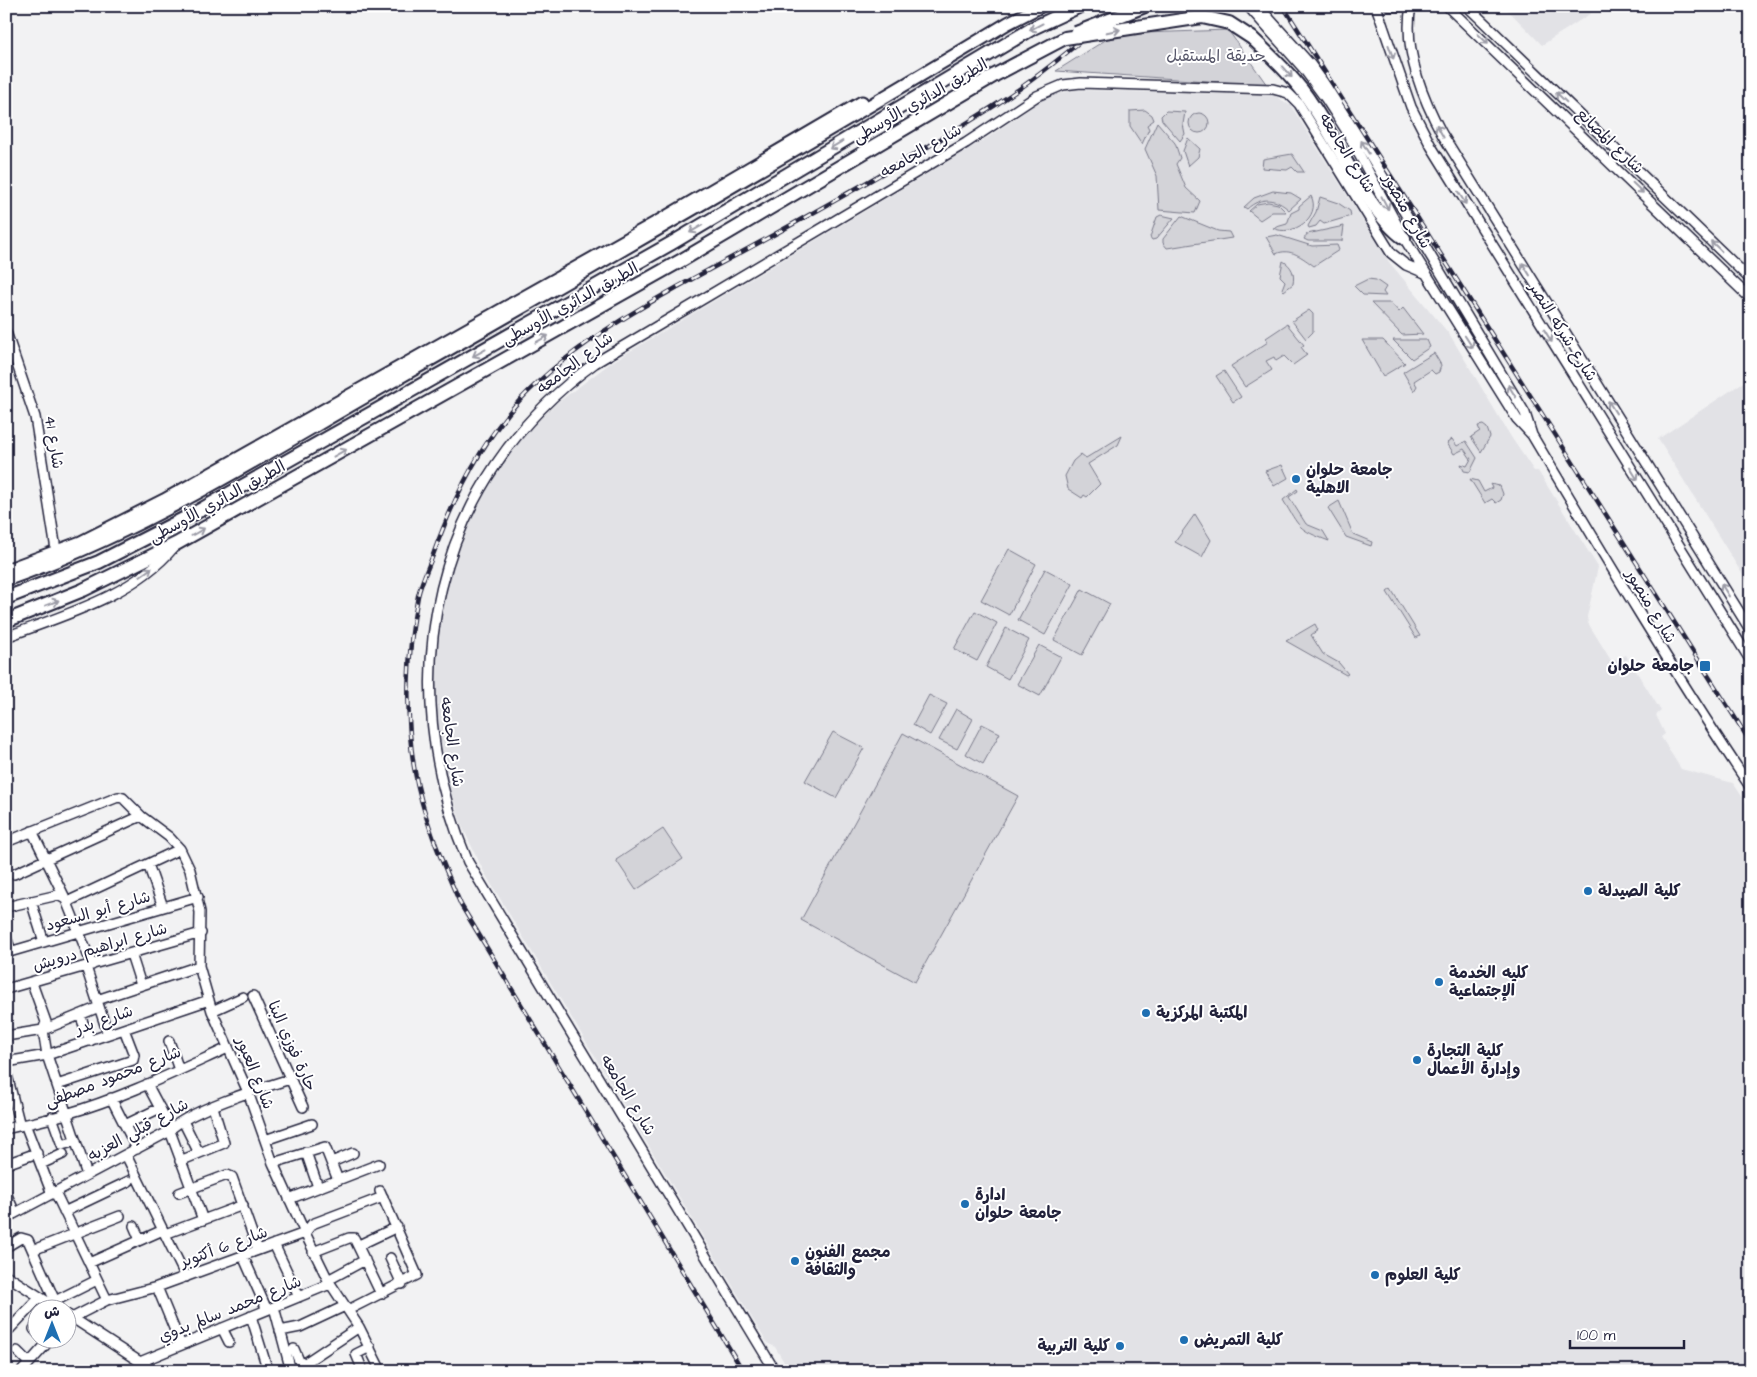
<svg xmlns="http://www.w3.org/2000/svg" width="1757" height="1377" font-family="'Architects Daughter','Playpen Sans Arabic',sans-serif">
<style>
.built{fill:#e2e2e6}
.green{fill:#d3d3d8;stroke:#7a7a8a}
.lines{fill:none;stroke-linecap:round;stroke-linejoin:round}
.minor-casing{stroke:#22223b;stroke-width:12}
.major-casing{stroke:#22223b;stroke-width:15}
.highway-casing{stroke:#22223b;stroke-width:16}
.minor{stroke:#fff;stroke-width:9}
.major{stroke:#fff;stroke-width:11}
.highway{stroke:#fff;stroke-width:12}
.rail-casing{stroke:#22223b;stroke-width:4.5}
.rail{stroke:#fff;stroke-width:2.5;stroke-dasharray:8;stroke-linecap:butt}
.highway-bridge-casing{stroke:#22223b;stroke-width:16;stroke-linecap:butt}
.highway-bridge{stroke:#fff;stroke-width:12}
.oneway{stroke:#9c9ca7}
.poi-dot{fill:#1f6fb2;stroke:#fff;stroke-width:2}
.labels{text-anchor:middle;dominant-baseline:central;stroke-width:4;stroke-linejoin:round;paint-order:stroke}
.park-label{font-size:16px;fill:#57576a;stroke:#fff}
.street-label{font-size:16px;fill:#22223b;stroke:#fff}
.poi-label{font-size:16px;font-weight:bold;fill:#22223b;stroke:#fff;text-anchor:start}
</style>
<rect width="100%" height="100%" fill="#f2f2f3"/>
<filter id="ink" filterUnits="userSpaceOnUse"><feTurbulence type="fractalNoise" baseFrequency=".02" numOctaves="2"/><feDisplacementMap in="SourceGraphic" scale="10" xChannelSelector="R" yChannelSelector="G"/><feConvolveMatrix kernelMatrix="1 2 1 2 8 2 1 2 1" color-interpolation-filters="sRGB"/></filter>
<g filter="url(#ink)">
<!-- built -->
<path class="built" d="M1504 6H1602L1542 45Z
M1073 90 1274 95 1291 106 1389 262 1450 335 1511 437 1534 471H1538L1598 567 1587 617 1588 623 1612 662 1626 655 1628 659 1623 663 1627 666 1631 663 1661 711 1656 715 1665 734 1661 737 1681 769 1733 783 1751 810V1367L1748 1371H783L779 1365 784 1362 775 1347 767 1343 484 872 462 826 446 777 436 719 435 673 441 617 453 568 466 531 498 468 527 432 557 403 612 362 987 138 1048 96Z
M1751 377V588L1658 439Z"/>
<!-- green -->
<path class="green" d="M1228 30 1267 85 1056 71 1115 34Z
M1145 110 1152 115 1154 120 1147 125 1149 129 1142 144 1130 126V111Z
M1166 111 1185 112 1183 124 1185 134 1180 141 1162 120 1161 116Z
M1189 123a10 10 0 1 1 20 0a10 10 0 1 1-20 0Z
M1157 122 1175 143 1180 158 1176 164 1186 188 1200 201 1195 213 1159 210 1157 176 1145 149Z
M1188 138 1200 149 1198 157 1188 166 1183 151Z
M1292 154 1304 172H1297L1292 167 1287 170 1262 168 1263 159Z
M1273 191 1291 193 1301 199 1289 210C1276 198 1261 196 1247 209L1244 207 1254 198Z
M1311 196C1322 217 1292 238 1273 228L1287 224 1291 213 1299 209V206Z
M1320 197 1338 203 1350 211 1351 216 1324 224 1320 221 1316 226 1309 228 1308 226 1316 212Z
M1268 202 1278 204 1286 212H1272L1260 220 1249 211 1257 204Z
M1161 215 1174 218 1156 239 1152 240 1150 237 1157 217Z
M1181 216 1218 231 1229 232 1232 238 1167 248 1163 243V239Z
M1344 226 1342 241H1308L1304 239 1307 234Z
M1277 235 1312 246 1337 245 1339 250 1314 266C1303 258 1290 247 1276 254L1266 237Z
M1283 261C1292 266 1295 274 1293 284L1284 291 1282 289 1285 281 1280 276Z
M1368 279 1376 280 1386 287 1383 292 1386 296 1363 295 1354 286Z
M1371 303H1391L1399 312 1403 308 1423 334 1402 335Z
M1309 310 1313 314V332L1306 339 1292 321Z
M1287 324 1304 345 1301 347 1307 355 1293 365 1284 356 1276 361 1274 357 1266 361 1272 370 1245 387 1231 366 1268 342 1266 338Z
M1362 340H1383L1405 363 1383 376Z
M1393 340H1427L1430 347 1412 359Z
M1434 353 1441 365 1439 372 1435 374 1431 370 1414 381 1417 386 1414 391 1403 372Z
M1224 371 1241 397 1233 402 1216 376Z
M1483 425 1487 428 1490 437 1481 452 1471 437 1480 431 1478 426Z
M1122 436 1118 445 1088 464 1100 484 1087 497 1084 495 1082 498 1068 489 1065 476 1073 461 1081 454 1086 458Z
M1452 439 1457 446 1466 441 1477 458 1470 472 1464 471 1461 464 1467 466 1471 459 1464 449 1454 454 1447 443Z
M1282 465 1288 478 1274 486 1265 471Z
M1470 479 1478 481 1484 492 1492 488 1490 484 1500 486 1503 494 1501 500 1496 503 1492 499 1485 503Z
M1297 489 1298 491 1289 497 1306 524 1323 531 1329 541C1297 529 1300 528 1283 500Z
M1339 501 1353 534 1372 542 1371 546 1346 537 1328 508Z
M1195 514 1211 540 1202 557 1175 542Z
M1009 549 1036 564 1009 615 981 600Z
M1045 569 1073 584 1045 635 1018 620Z
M1082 589 1110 604 1082 655 1054 640Z
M1391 589 1420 636 1416 638 1387 592Z
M975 611 997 623 977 661 954 649Z
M1315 624 1318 630 1311 635 1323 654 1339 663 1348 674 1346 675 1286 641Z
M1006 628 1029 640 1008 679 986 667Z
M1039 645 1061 657 1040 696 1017 684Z
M929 695 947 704 930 735 913 725Z
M956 709 973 719 957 749 939 740Z
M982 724 1000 733 983 764 966 754Z
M833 732 864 748 836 798 805 781Z
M903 733 1018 796 915 982 801 920Z
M663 829 683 859 636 890 616 860Z"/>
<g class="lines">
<!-- minor casing -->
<g class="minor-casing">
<path id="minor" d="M1248 6 1304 69 1326 99 1346 130 1404 238 1517 419 1532 435
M1258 6 1310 64 1340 105 1525 413 1532 435C1603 554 1674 673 1751 788
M1376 6 1411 107 1431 146 1751 661
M1389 6H1404
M1411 6C1403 48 1422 97 1442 134L1751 631
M1447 6 1751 299
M1467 6 1751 280
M6 332 35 417 57 556
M6 637C64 615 133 596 174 547
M32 831 66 900 92 965
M6 842 118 797 123 798 141 816 169 837 180 849 190 870 200 912 199 966 212 1011 248 1092 273 1163 305 1233 328 1280 359 1327 381 1371
M148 864 163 907
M14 874 141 816
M31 901 44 942
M6 907 58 895 69 901 180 849
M6 937 11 951
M6 953 198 897
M131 954 141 985
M86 967 108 1034
M32 983 46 1022 43 1030 47 1055 87 1175
M6 989 201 933
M253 996 303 1107
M97 1000 199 966
M212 1011 243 997
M80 1015 90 1041
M6 1036 43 1030 99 1007
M169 1041 179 1070
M6 1062 47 1055 209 1000
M6 1071 20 1126
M147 1084 171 1129
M57 1085 133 1060 134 1055 124 1029
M111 1098 137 1149
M52 1117 62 1145 76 1141
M183 1121 199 1153
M25 1124 52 1194
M125 1125 160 1108
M6 1129C26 1124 46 1120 66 1114 122 1098 175 1072 228 1048
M170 1131 203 1220
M265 1140 312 1124
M306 1152 318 1187
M126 1155 186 1277
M180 1161 224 1143 213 1107
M332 1162 353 1153
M273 1163 325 1147 338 1180
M6 1164 37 1153
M41 1164 63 1154
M55 1192 107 1300
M6 1193 15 1213
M179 1193 227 1175 232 1177 258 1250
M289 1199 379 1164
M64 1212 129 1181
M6 1218 168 1132C186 1111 261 1088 290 1079
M134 1226 140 1240
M165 1234 243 1205
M274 1244 299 1297
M359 1245 397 1227
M6 1247 21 1238 28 1240 55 1301
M33 1250 120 1216
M313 1252 349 1238H354L381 1294
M243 1256 267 1310
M390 1258 402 1284
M89 1263 163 1230
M6 1275 60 1310
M328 1280 365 1260
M157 1287 181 1345
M51 1303 97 1280
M274 1307 291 1371
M348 1310 417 1275 380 1191
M68 1315 154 1371
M251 1316 268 1371
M68 1320 107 1300 157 1287 305 1233 312 1224 383 1197
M222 1328 229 1342
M34 1329 38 1333
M280 1331 300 1327 345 1306
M6 1333 40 1297
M294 1349 303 1370
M17 1351 29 1363
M140 1362 330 1284
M361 1366 356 1354 370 1347
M22 1371 50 1340
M293 1371 359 1327
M775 1371 468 862C391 681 432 480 595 363L966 143 1037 96 1063 85 1081 83 1273 89 1288 93 1299 104 1391 253 1406 265 1425 273"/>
</g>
<!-- major casing -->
<g class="major-casing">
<path id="major" d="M6 570 81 542 164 500 657 222 862 102
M6 580C145 532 269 451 395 380 601 263 806 145 1008 23L1041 6"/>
</g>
<!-- highway casing -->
<g class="highway-casing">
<path id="highway" d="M1252 38C1274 59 1297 80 1313 106 1337 141 1371 216 1404 238
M6 598 99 562 195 513 672 243 1035 27 1080 6
M6 621 83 590 176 544 682 260 995 75 1065 38"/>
</g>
<!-- minor -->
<use href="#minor" class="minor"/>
<!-- major -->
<use href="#major" class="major"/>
<!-- highway -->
<use href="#highway" class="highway"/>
<!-- rail casing -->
<g class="rail-casing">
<path id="rail" d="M1283 6 1751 743
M743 1371 461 905C441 860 422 815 414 767 405 712 407 651 418 596 421 582 428 568 433 555 453 499 479 445 519 401 588 327 697 278 784 229 856 189 929 148 997 104 1042 75 1082 40 1123 6"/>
</g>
<!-- rail -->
<use href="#rail" class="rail"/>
<!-- highway-bridge casing -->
<g class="highway-bridge-casing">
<path id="highway-bridge" d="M1076 33 1145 6
M1065 38 1202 17 1229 23 1252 38"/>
</g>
<!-- highway-bridge -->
<use href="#highway-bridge" class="highway-bridge"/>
</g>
<!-- one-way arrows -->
<defs><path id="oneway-shaft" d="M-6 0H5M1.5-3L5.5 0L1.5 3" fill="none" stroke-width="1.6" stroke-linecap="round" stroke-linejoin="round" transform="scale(1.25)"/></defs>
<g class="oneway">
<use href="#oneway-shaft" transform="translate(1036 27) rotate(152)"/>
<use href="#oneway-shaft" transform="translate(1113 31) rotate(-12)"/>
<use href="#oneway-shaft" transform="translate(1483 39) rotate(44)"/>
<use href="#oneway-shaft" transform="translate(1391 52) rotate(70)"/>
<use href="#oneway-shaft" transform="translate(1287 72) rotate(48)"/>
<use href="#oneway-shaft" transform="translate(1561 97) rotate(-136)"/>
<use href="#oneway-shaft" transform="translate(1440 131) rotate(-119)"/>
<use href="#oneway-shaft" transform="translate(836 145) rotate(149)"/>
<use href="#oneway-shaft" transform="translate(1365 147) rotate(-121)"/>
<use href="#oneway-shaft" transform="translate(1638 188) rotate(44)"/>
<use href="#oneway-shaft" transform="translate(1462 198) rotate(58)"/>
<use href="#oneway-shaft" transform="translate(1385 203) rotate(62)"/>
<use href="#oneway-shaft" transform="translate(696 229) rotate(149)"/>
<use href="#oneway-shaft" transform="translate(1716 246) rotate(-136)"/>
<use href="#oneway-shaft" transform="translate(1526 269) rotate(-122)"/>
<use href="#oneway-shaft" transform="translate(1548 336) rotate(58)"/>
<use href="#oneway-shaft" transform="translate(542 339) rotate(-29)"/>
<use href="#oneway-shaft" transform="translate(1469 342) rotate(57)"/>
<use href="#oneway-shaft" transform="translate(479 353) rotate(151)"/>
<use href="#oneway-shaft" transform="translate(1512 391) rotate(-121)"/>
<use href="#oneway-shaft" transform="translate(1612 407) rotate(-122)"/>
<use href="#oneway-shaft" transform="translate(340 453) rotate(-29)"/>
<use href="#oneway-shaft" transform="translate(1634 474) rotate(58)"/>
<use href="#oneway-shaft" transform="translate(198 532) rotate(-30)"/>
<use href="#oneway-shaft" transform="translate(146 572) rotate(-35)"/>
<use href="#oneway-shaft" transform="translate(1725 590) rotate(-122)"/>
<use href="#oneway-shaft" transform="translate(52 603) rotate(-21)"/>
</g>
</g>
<!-- markers -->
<g class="poi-dot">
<circle cx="1296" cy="479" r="5"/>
<rect x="1699" y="660" width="12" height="12" rx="2.5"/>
<circle cx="1588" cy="891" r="5"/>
<circle cx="1439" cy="982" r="5"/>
<circle cx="1146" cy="1013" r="5"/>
<circle cx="1417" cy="1060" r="5"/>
<circle cx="965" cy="1204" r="5"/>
<circle cx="795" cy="1261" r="5"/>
<circle cx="1375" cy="1275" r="5"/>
<circle cx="1184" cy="1340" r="5"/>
<circle cx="1120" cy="1346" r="5"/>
</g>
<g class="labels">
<!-- park labels -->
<g class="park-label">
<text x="1216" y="56">حديقة المستقبل</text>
</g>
<!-- street labels -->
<g class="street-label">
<text transform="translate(920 101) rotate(-30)">الطريق الدائري الأوسطى</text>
<text transform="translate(1610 141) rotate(44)">شارع المصانع</text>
<text transform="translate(921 151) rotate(-30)">شارع الجامعه</text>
<text transform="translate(1347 153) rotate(58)">شارع الجامعه</text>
<text transform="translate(1407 211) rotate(61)">شارع منصور</text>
<text transform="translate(570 304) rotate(-29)">الطريق الدائري الأوسطى</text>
<text transform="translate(1563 332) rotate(58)">شارع شركه النصر</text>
<text transform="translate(575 363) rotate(-37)">شارع الجامعه</text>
<text transform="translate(54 442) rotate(81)">شارع 41</text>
<text transform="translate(217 502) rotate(-29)">الطريق الدائري الأوسطى</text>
<text transform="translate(1651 606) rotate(59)">شارع منصور</text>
<text transform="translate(452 742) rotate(82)">شارع الجامعه</text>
<text transform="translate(98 911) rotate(-16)">شارع أبو السعود</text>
<text transform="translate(100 947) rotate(-16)">شارع ابراهيم درويش</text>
<text transform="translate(104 1020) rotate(-19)">شارع بدر</text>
<text transform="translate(292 1046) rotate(66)">حارة فوزي البنا</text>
<text transform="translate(255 1073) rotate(68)">شارع العبور</text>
<text transform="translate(113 1077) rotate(-21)">شارع محمود مصطفى</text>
<text transform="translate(628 1095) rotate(59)">شارع الجامعه</text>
<text transform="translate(138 1130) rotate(-29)">شارع قبلي العزبه</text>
<text transform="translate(224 1247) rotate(-20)">شارع 6 أكتوبر</text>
<text transform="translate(230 1309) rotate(-22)">شارع محمد سالم بدوي</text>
</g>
<!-- poi labels -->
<g class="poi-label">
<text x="1306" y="470">جامعة حلوان<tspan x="1306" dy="18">الاهلية</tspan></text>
<text x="1694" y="666" text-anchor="end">جامعة حلوان</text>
<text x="1598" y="891">كلية الصيدلة</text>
<text x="1449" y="973">كليه الخدمة<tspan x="1449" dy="18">الإجتماعية</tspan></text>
<text x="1156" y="1013">المكتبة المركزية</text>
<text x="1427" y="1051">كلية التجارة<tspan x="1427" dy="18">وإدارة الأعمال</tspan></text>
<text x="975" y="1195">ادارة<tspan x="975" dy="18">جامعة حلوان</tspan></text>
<text x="805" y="1252">مجمع الفنون<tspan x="805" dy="18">والثقافة</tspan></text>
<text x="1385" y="1275">كلية العلوم</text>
<text x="1194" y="1340">كلية التمريض</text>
<text x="1110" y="1346" text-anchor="end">كلية التربية</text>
</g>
</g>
<!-- margin -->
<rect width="1757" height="1377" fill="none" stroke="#fff" stroke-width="25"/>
<rect x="12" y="12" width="1732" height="1352" fill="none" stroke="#22223b" stroke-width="2" filter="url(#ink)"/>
<!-- north arrow -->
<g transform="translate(52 1324)"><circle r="24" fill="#ffffff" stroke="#a7a7b1"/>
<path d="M0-4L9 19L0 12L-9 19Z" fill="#1f6fb2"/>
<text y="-8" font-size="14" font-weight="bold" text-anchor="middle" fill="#22223b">ش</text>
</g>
<!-- scale -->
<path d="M1570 1340v8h114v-8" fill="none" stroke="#22223b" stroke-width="2.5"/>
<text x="1577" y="1340" font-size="15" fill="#22223b" stroke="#ffffff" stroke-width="4" paint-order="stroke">100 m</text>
</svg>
